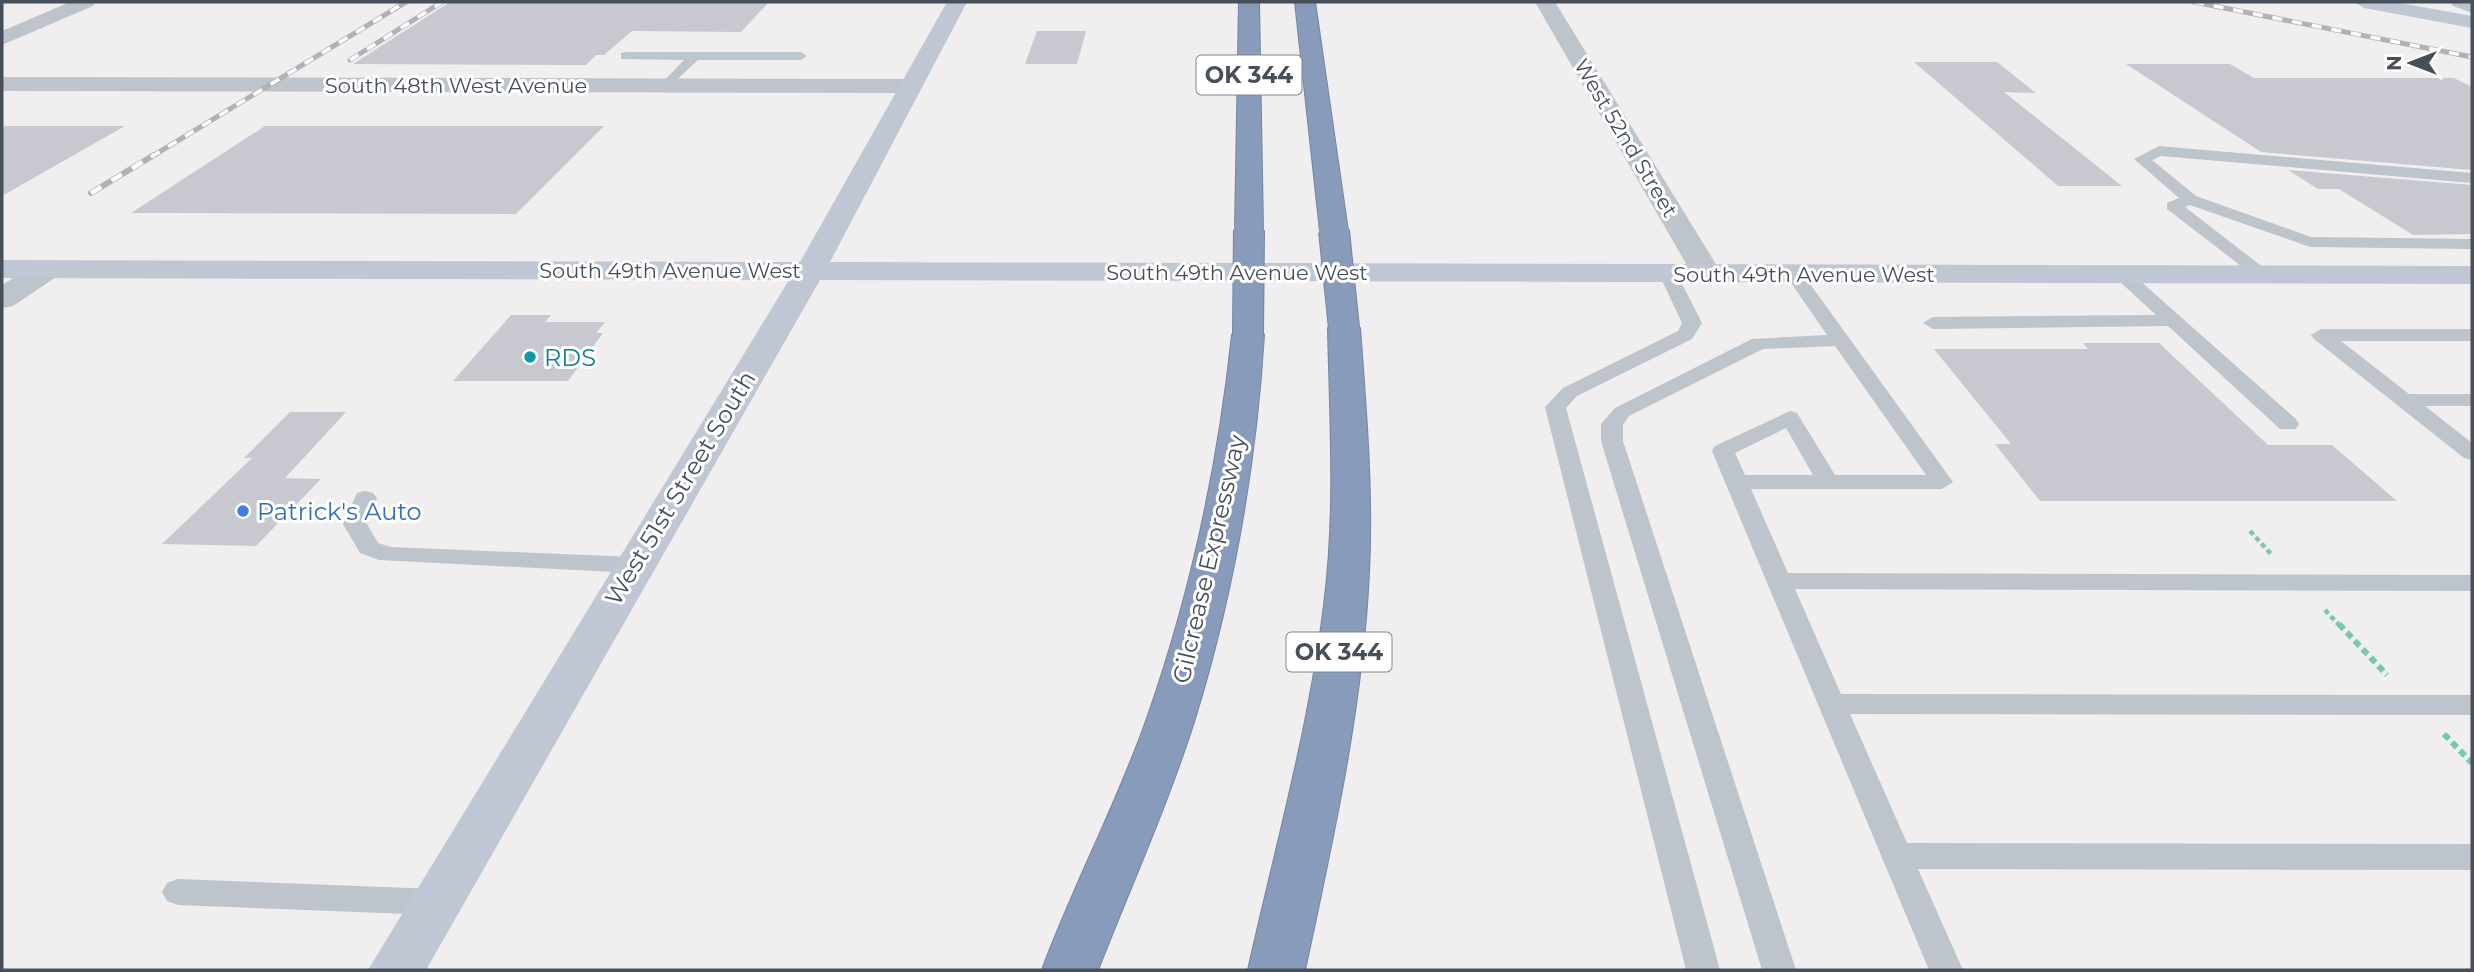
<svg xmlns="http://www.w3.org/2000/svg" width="2474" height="972" font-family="Montserrat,sans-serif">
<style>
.building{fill:#c8c9d0}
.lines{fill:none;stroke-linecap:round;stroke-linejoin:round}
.highway-casing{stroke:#7486a6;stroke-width:2}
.path-far1{stroke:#78c8aa;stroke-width:4.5;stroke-dasharray:5 3.5;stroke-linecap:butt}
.path{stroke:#78c8aa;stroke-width:6;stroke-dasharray:7 4.5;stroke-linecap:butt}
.lane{fill:#bdc4cc;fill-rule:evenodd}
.street{fill:#bdc4cc;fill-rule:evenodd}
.secondary{fill:#c0c7d4;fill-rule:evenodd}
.highway{fill:#889bba;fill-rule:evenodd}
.rail-far1-casing{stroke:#b0b2b8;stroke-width:5}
.rail-casing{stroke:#b0b2b8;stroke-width:6}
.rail-far1{stroke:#fff;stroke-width:3.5;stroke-dasharray:10;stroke-linecap:butt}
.rail{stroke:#fff;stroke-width:4.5;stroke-dasharray:12;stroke-linecap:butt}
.highway-bridge-casing{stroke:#7486a6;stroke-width:32;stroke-linecap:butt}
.highway-bridge{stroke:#889bba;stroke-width:30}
.culture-dot{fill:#0f9aa8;stroke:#fff;stroke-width:2.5}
.shop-dot{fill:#3f7fe0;stroke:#fff;stroke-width:2.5}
.labels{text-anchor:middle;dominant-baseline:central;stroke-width:6;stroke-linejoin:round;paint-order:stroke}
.far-street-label{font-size:21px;fill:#474f5a;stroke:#fff}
.shield{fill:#fff;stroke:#7e848c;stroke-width:2}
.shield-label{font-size:23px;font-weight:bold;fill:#474f5a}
.culture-label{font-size:24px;fill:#0d838f;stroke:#fff;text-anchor:start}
.street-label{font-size:24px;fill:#474f5a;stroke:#fff}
.shop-label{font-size:24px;fill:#366cbe;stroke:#fff;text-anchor:start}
</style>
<rect width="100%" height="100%" fill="#f0eeee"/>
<!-- building -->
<path class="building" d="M450 2H769L741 32 632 31 604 55H596L586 65 353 64Z
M1037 31H1086L1077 64H1025Z
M1914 62H1997L2036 93 2004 92 2122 186H2058Z
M2126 64H2230L2254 78H2454L2472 87V170L2261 152Z
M2 126H125L2 196Z
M265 126H604L516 214 131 213Z
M2288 170 2472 185V234L2413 235 2339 189H2318Z
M511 315H551L545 322H605L596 333H603L568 381H453Z
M2083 343H2159L2268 445H2332L2397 501H2040L1995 444H2011L1934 349H2088Z
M290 412H346L285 478 321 479 256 546 162 544 252 458H244Z"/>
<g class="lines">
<!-- highway casing -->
<g class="highway-casing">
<path id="highway" d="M1239 2H1259L1263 230 1259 236 1249 239 1239 236 1235 230Z
M1295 2H1315L1348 231 1344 237 1334 240 1324 237 1320 231Z
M1344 318 1355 321 1360 328C1366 409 1373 491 1369 572 1363 706 1333 839 1305 970H1248C1275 849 1309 729 1324 605 1336 513 1330 420 1328 328L1333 321Z
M1248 325 1260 328 1264 335C1256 466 1233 596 1194 722 1167 806 1130 888 1098 970H1042C1073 886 1116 806 1146 721 1190 597 1218 467 1232 335L1236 328Z"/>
</g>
<!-- path-far1 -->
<path class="path-far1" d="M2250 531 2271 554
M2325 610 2340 626"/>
<!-- path -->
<path class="path" d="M2339 624 2387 675
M2444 734 2472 763"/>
<!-- lane -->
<path class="lane" d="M626 52H801L807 56 801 60H698L667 89 660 85 684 60 621 59V53Z
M2159 146 2472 173V183L2161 156 2152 160 2196 196 2311 237 2472 239V249L2310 247 2190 205 2185 207 2273 275 2264 280 2258 279 2167 209V203L2179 198 2134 159Z
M1668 269 1677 274 1702 323 1692 339 1577 396 1566 408 1720 970H1686L1545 407 1563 388 1678 331 1682 323 1659 274Z
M1794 269 1800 270 1953 482 1942 489H1751L1788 573 2472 575V591L1795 589 1841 694 2472 695V715L1850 714 1907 843 2472 844V870L1918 869 1963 970H1929L1712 451 1715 446 1790 411 1797 413 1835 475H1926L1835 346 1763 349 1629 416 1623 425V441L1796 970H1762L1601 441V424L1615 408 1752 339 1827 335 1785 274ZM1786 428 1813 475H1745L1735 453Z
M2123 270 2129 271 2296 419 2299 424 2296 429H2280L2168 326 1933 329 1923 323 1933 317 2156 315 2117 279 2114 275Z
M2321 329H2472V341H2341L2409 394H2472V406H2425L2472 443V460L2464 458 2314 339 2311 335Z
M365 491 373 493 377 498 367 524 378 543 391 547 634 557 643 559 646 565 643 571 634 573 379 560 360 553 343 524 357 493Z
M178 879 435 889 446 892 451 902 446 912 435 915 178 905 167 901 162 892 167 883Z"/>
<!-- street -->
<path class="street" d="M70 2H96L93 6 2 45V31Z
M1535 2H1555L1722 274 1718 280 1707 283 1696 280 1692 274Z
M2450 2H2472V13L2453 6Z
M2 77 909 79 917 81 921 86 917 91 909 93 2 91Z
M48 260 59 263 63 269 59 275 13 306 2 308V285L37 263Z"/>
<!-- secondary -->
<path class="secondary" d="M947 2H967L830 262 2472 266V284L820 280 426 970H368L789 280 2 278V260L800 262Z
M2354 2H2395L2472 16V28L2364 8Z"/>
<!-- highway -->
<use href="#highway" class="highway"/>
<!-- rail-far1 casing -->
<g class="rail-far1-casing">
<path id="rail-far1" d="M2194 2 2472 57
M350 60 442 2
M151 157 406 2"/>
</g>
<!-- rail casing -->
<g class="rail-casing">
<path id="rail" d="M91 193 154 155"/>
</g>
<!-- rail-far1 -->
<use href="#rail-far1" class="rail-far1"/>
<!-- rail -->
<use href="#rail" class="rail"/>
<!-- highway-bridge casing -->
<g class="highway-bridge-casing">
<path id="highway-bridge" d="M1334 231 1344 328
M1248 335 1249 230"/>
</g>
<!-- highway-bridge -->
<use href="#highway-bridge" class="highway-bridge"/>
</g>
<!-- markers -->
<circle class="culture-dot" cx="530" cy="357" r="7"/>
<circle class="shop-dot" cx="243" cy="511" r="7"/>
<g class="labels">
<!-- far-street labels -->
<g class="far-street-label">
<text x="456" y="85">South 48th West Avenue</text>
<text transform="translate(1626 138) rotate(59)">West 52nd Street</text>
<text x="670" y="270">South 49th Avenue West</text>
<text x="1237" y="272">South 49th Avenue West</text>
<text x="1804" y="274">South 49th Avenue West</text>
</g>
<!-- shield labels -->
<g class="shield">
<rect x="1196.5" y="55.5" width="105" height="39" rx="5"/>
<rect x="1286.5" y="632.5" width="105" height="39" rx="5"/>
</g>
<g class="shield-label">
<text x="1249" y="75">OK 344</text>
<text x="1339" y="652">OK 344</text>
</g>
<!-- culture labels -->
<g class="culture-label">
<text x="544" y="357">RDS</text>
</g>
<!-- street labels -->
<g class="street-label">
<text transform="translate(680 488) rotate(-59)">West 51st Street South</text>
<text transform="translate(1209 559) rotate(-77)">Gilcrease Expressway</text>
</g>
<!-- shop labels -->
<g class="shop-label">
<text x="257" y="511">Patrick's Auto</text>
</g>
</g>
<!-- border -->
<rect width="2474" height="972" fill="none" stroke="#474f5a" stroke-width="7"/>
<!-- north arrow -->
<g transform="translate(2411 63) rotate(270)" stroke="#ffffff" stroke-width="5" paint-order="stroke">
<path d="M0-5L12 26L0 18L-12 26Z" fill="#474f5a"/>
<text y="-10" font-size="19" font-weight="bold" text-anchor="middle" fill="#474f5a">N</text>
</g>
</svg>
